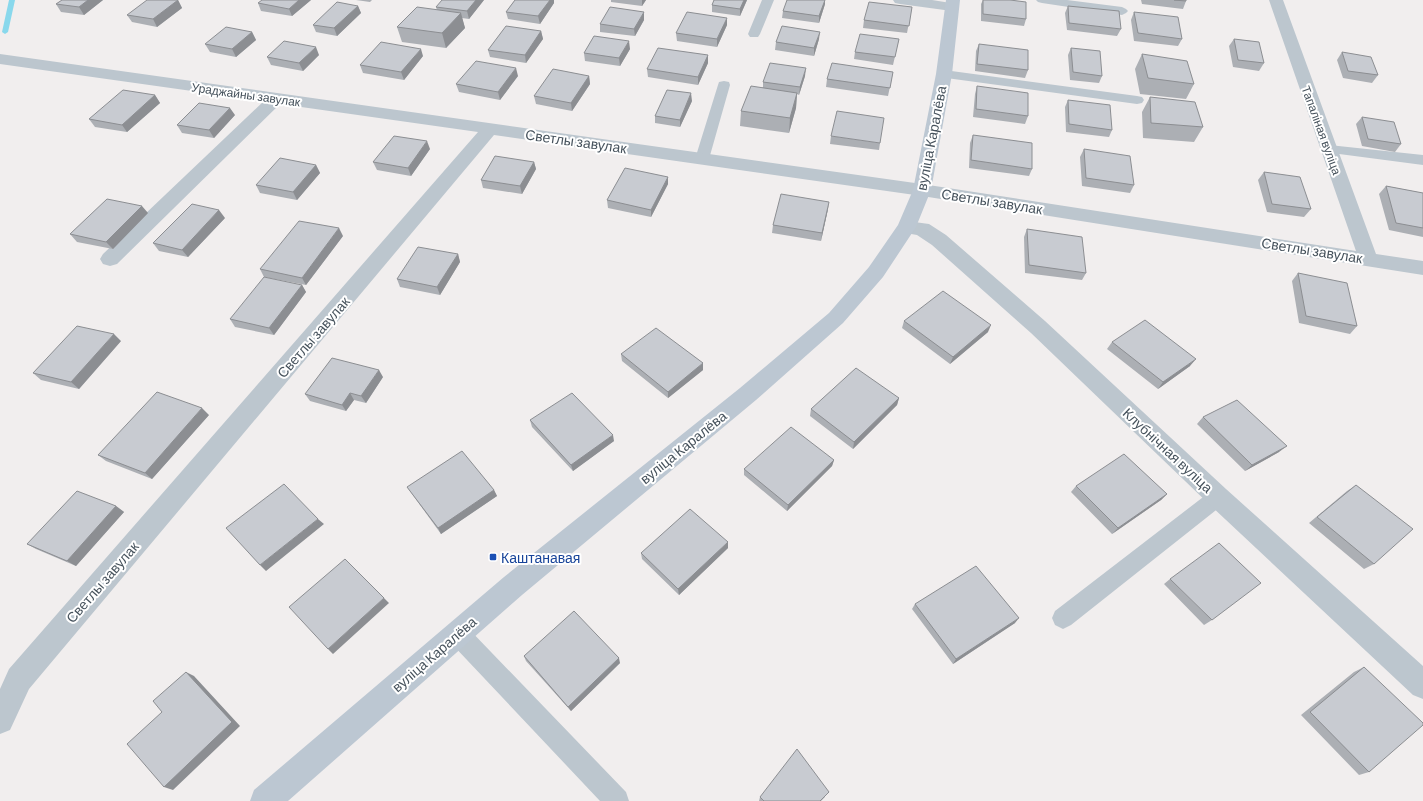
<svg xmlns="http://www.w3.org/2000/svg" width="1423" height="801" font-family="Barlow,sans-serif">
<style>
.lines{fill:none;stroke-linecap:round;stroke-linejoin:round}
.stream{fill:#89d8ec;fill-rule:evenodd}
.lane{fill:#bcc6ce;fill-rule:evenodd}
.street{fill:#bcc6ce;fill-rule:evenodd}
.secondary{fill:#bcc7d2;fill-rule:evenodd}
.wall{fill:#acafb4}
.shaded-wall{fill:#8c8e92}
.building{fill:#c8cbd1;stroke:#8c8e92}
.transit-dot{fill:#1a4fb4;stroke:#fff;stroke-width:1.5}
.labels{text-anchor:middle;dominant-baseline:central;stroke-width:4;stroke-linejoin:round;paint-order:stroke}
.far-street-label{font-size:12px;fill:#46525c;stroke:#fff}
.street-label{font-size:14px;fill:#46525c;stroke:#fff}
.transit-label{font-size:14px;fill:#164399;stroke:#fff;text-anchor:start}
</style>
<rect width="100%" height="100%" fill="#f1eeee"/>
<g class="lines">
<!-- stream -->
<path class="stream" d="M9 0H15L8 32 5 34 2 32Z"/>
<!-- lane -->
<path class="lane" d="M762 0H774L760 34 758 37H750L748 34Z
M1036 0H1067L1122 7 1126 9 1128 11 1126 13 1122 15 1042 3 1038 2Z
M944 70 1137 96 1142 97 1144 100 1142 103 1137 104 939 77 938 74 939 71Z
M724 81 729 82 730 85 709 159 707 162 702 164 697 162 695 159 718 85 719 82Z
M1329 145 1423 155V165L1324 152 1322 149 1324 146Z
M1218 488 1225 491 1228 497 1225 503 1071 625 1063 629 1055 625 1052 618 1055 611 1211 491Z
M458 623 466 626 626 792 629 801H600L450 642 447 634 450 626Z"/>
<!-- street -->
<path class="street" d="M893 0H932L957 4 959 7 957 10 952 11 900 4 895 3Z
M1269 0H1283L1376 254 1423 261V275L922 196 494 135 29 689 10 730 0 734V689L9 669 478 132 280 104 117 264 110 266 103 264 100 259 103 254 264 101 0 64V54L922 184 1356 251Z
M907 221 929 224 946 235 1045 321 1226 489 1423 666V699L1413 695 1210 505 1031 333 932 245 917 235 900 232 898 227 900 222Z"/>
<!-- secondary -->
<path class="secondary" d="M946 0H960L952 74 931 190 916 227 883 277 843 323 756 400 522 595 288 801H250L254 790 504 577 740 388 829 313 869 267 898 225 913 190 936 74Z"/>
</g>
<!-- wall -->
<path class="wall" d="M62 0H103L84 15 61 12 56 4Z
M178 0 182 8 157 27 132 22 127 15Z
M311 0 292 16 261 11 258 3Z
M356 0H372L370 2Z
M484 0 469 19 462 18 465 28 446 48 402 42 397 27 437 10 436 7Z
M515 0H554V3L540 24 508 19 506 12Z
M611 0H646L642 6 611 2Z
M714 0H747L740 16 712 12V5Z
M983 0H1010L1026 19 1024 26 981 21V4Z
M1141 0H1186V1L1183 9 1142 4Z
M825 4 819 23 782 18 783 11Z
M358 6 361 13 337 36 316 32 313 25Z
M1068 6 1121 29 1117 36 1067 30 1065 13Z
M912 7 907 33 863 28 864 20Z
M1134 12 1182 39 1178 46 1134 41 1131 20Z
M644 20 635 36 600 32V24Z
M727 25 717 47 677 41 676 33Z
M541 31 543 39 526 63 490 57 488 50Z
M252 32 256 40 236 57 210 52 205 44Z
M819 39 814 56 775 50 776 42Z
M899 39 893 65 854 59 855 52Z
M1234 39 1264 63 1259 71 1233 67 1229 46Z
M979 44 1028 70 1025 78 975 71 976 51Z
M1071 48 1102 76 1099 83 1070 80 1068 55Z
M630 49 620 66 585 61 584 53Z
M1342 52 1378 75 1372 83 1343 78 1337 60Z
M1142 54 1194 84 1186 99 1140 94 1135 69Z
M319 55 303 71 271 65 267 57Z
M708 55V63L698 85 648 77 647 69Z
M423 56 404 80 363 73 360 65Z
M893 72 888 96 826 87 827 79Z
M518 76 500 100 459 92 456 84Z
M589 76 590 84 572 111 536 104 534 96Z
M805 76 799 95 797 94 796 108 789 133 740 126 741 111 763 87V82Z
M977 86 1028 116 1025 124 973 117 975 94Z
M155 95 160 103 127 132 95 127 89 119Z
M1150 97 1203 127 1194 142 1143 138 1142 112Z
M1068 100 1112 130 1109 137 1066 132 1065 107Z
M692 101 680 127 655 123V116Z
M235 115 214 138 182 133 177 125Z
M1362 117 1401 144 1395 152 1362 146 1356 124Z
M973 135 1032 169 1029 176 969 168 970 143Z
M831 136 880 143 879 150 830 144Z
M430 149 411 176 377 170 373 162Z
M1084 149 1134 185 1130 193 1082 186 1080 157Z
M534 162 536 169 522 194 483 188 481 180Z
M316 165 320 173 297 200 260 193 256 185Z
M1264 172 1311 209 1304 217 1267 212 1258 180Z
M668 177V184L651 217 608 208 607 200Z
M1386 186 1423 193V237L1389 230 1379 194Z
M828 209 821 241 772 233 773 225Z
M148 213 113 249 77 242 70 234Z
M225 218 188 257 159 251 153 243Z
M1027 229 1086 273 1082 280 1025 273 1024 237Z
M343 236 306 285 264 277 260 269Z
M458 254 460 262 440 295 400 287 397 279Z
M1298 273 1357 326 1350 334 1299 323 1292 281Z
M302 285 306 292 274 335 235 327 230 319Z
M904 321 988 332 950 364 902 328Z
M121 341 79 389 41 380 33 373Z
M1112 342 1190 366 1158 389 1107 349Z
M621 354 703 370 668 398 622 361Z
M383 377 366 403 354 400 346 411 310 401 305 394Z
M899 398 897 405 853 449 810 416 811 409Z
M209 415 152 479 106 461 98 455Z
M1203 417 1279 452 1245 471 1197 424Z
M530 420 614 441 573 471 532 427Z
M834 460 832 466 787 511 744 475V469Z
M1356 485 1374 564 1364 569 1309 523 1347 491Z
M1076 486 1167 494 1161 500 1112 534 1071 492Z
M407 487 494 490 497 496 441 534Z
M116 506 124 512 76 566 36 549 27 544Z
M728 548 679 595 642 559 641 553Z
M1170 579 1212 620 1204 625 1164 584Z
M915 604 1015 623 953 664 912 609Z
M524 656 620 663 571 711 526 661Z
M1364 667 1369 772 1359 775 1301 715 1354 672Z
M760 797H825L821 801H759Z"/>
<!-- shaded-wall -->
<path class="shaded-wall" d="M88 0H103L84 15 79 7Z
M178 0 182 8 157 27 153 19Z
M299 0H311L292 16 289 9Z
M476 0H484L469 19 467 11Z
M550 0H554V3L540 24 538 16Z
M642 0H646L642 6Z
M744 0H747L740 16V9Z
M825 0V4L819 23V16Z
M358 6 361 13 337 36 334 28Z
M644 12V20L635 36 634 29Z
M461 13 465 28 446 48 442 33Z
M727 18V25L717 47V39Z
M541 31 543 39 526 63 525 55Z
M252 32 256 40 236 57 232 49Z
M820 32 819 39 814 56V48Z
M629 41 630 49 620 66 619 58Z
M316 47 319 55 303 71 299 63Z
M421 49 423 56 404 80 401 72Z
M708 55V63L698 85V77Z
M516 68 518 76 500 100 498 92Z
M806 68 805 76 799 95 800 87Z
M589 76 590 84 572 111 571 103Z
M691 93 692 101 680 127V120Z
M797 93 796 108 789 133 790 118Z
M155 95 160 103 127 132 122 125Z
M230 108 235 115 214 138 209 130Z
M427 141 430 149 411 176 408 168Z
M534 162 536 169 522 194 520 186Z
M316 165 320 173 297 200 293 192Z
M668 177V184L651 217V210Z
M829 202 828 209 821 241 822 233Z
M142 206 148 213 113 249 106 242Z
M219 210 225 218 188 257 182 250Z
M339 228 343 236 306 285 302 278Z
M458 254 460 262 440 295 437 287Z
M302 285 306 292 274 335 269 328Z
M991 325 988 332 950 364 953 357Z
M114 334 121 341 79 389 71 382Z
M1196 359 1190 366 1158 389 1163 382Z
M703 363V370L668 398V392Z
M379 370 383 377 366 403 361 396Z
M350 393 354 400 346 411 342 405Z
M899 398 897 405 853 449 854 442Z
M202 408 209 415 152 479 145 473Z
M613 435 614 441 573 471 571 465Z
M1287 446 1279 452 1245 471 1252 465Z
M834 460 832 466 787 511 788 505Z
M494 490 497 496 441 534 438 528Z
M1167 494 1161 500 1112 534 1118 528Z
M116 506 124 512 76 566 67 561Z
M318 519 324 524 266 571 260 565Z
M728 542V548L679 595 678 589Z
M384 598 389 603 333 654 328 649Z
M1019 618 1015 623 953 664 956 659Z
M619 658 620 663 571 711 568 707Z
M186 672 194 676 240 726 173 790 164 787Z"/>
<!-- building -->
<path class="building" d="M62 0H88L79 7 56 4Z
M147 0H178L153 19 127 15Z
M262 0H299L289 9 258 3Z
M442 0H476L467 11 436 7Z
M515 0H550L538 16 506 12Z
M714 0H744L740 9 712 5Z
M787 0H825L819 16 783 11Z
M983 0H1010L1026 2V19L983 14Z
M1174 0H1186V1Z
M337 2 358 6 334 28 313 25Z
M869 2 912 7 909 26 864 20Z
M1068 6 1119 11 1121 29 1069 23Z
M417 7 461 13 442 33 397 27Z
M610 7 644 12 634 29 600 24Z
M687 12 727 18 717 39 676 33Z
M1134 12 1178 17 1182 39 1138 33Z
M506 26 541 31 525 55 488 50Z
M782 26 820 32 814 48 776 42Z
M226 27 252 32 232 49 205 44Z
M860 34 899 39 895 57 855 52Z
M594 36 629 41 619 58 584 53Z
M1234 39 1259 42 1264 63 1238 60Z
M284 41 316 47 299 63 267 57Z
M381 42 421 49 401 72 360 65Z
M979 44 1028 50V70L977 64Z
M658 48 708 55 698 77 647 69Z
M1071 48 1100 51 1102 76 1073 72Z
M1342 52 1371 57 1378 75 1348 71Z
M1142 54 1187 61 1194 84 1148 78Z
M476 61 516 68 498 92 456 84Z
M770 63 806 68 800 87 763 82Z
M832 63 893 72 890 88 827 79Z
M553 69 589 76 571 103 534 96Z
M751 86 797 93 790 118 741 111Z
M977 86 1028 93V116L976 109Z
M123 90 155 95 122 125 89 119Z
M667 90 691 93 680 120 655 116Z
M1150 97 1195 102 1203 127 1151 123Z
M1068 100 1110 105 1112 130 1069 124Z
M199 103 230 108 209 130 177 125Z
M837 111 884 118 880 143 831 136Z
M1362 117 1394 122 1401 144 1368 139Z
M973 135 1032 143V169L971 160Z
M394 136 427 141 408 168 373 162Z
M1084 149 1130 156 1134 185 1086 178Z
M495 156 534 162 520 186 481 180Z
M280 158 316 165 293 192 256 185Z
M625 168 668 177 651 210 607 200Z
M1264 172 1300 177 1311 209 1272 204Z
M1386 186 1423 193V228L1396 223Z
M781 194 829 202 822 233 773 225Z
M107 199 142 206 106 242 70 234Z
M192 204 219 210 182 250 153 243Z
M299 221 339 228 302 278 260 269Z
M1027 229 1082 237 1086 273 1029 265Z
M418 247 458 254 437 287 397 279Z
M1298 273 1347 283 1357 326 1306 316Z
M264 277 302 285 269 328 230 319Z
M943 291 991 325 953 357 904 321Z
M1145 320 1196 359 1163 382 1112 342Z
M77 326 114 334 71 382 33 373Z
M656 328 703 363 668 392 621 354Z
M332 358 379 370 361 396 350 393 342 405 305 394Z
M856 368 899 398 854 442 811 409Z
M157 392 202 408 145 473 98 455Z
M572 393 613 435 571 465 530 420Z
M1237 400 1287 446 1252 465 1203 417Z
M791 427 834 460 788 505 744 469Z
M462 451 494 490 438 528 407 487Z
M1124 454 1167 494 1118 528 1076 486Z
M284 484 318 519 260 565 226 528Z
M1356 485 1413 529 1374 564 1317 517Z
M77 491 116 506 67 561 27 544Z
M690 509 728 542 678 589 641 553Z
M1219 543 1261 583 1212 620 1170 579Z
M345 559 384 598 328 649 289 607Z
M976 566 1019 618 956 659 915 604Z
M574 611 619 658 568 707 524 656Z
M1364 667 1423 723V725L1369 772 1310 712Z
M186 672 232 722 164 787 127 744 162 712 153 701Z
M797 749 829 792 820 801H764L760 797Z"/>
<!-- markers -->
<rect class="transit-dot" x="489" y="553" width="8" height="8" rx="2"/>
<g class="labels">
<!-- far-street labels -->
<g class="far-street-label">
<text transform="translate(246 94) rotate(8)">Ураджайны завулак</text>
<text transform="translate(1322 130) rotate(70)">Тапаліная вуліца</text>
</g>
<!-- street labels -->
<g class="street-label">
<text transform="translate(931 138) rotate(-79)">вуліца Каралёва</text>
<text transform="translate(576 141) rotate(8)">Светлы завулак</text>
<text transform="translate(992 201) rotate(9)">Светлы завулак</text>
<text transform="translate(1312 250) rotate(9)">Светлы завулак</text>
<text transform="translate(313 337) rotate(-49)">Светлы завулак</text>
<text transform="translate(683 447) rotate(-39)">вуліца Каралёва</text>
<text transform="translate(1168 450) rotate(43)">Клубнічная вуліца</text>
<text transform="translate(102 582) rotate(-49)">Светлы завулак</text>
<text transform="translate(434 654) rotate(-41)">вуліца Каралёва</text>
</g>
<!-- transit labels -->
<g class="transit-label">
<text x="501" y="557">Каштанавая</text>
</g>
</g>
</svg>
